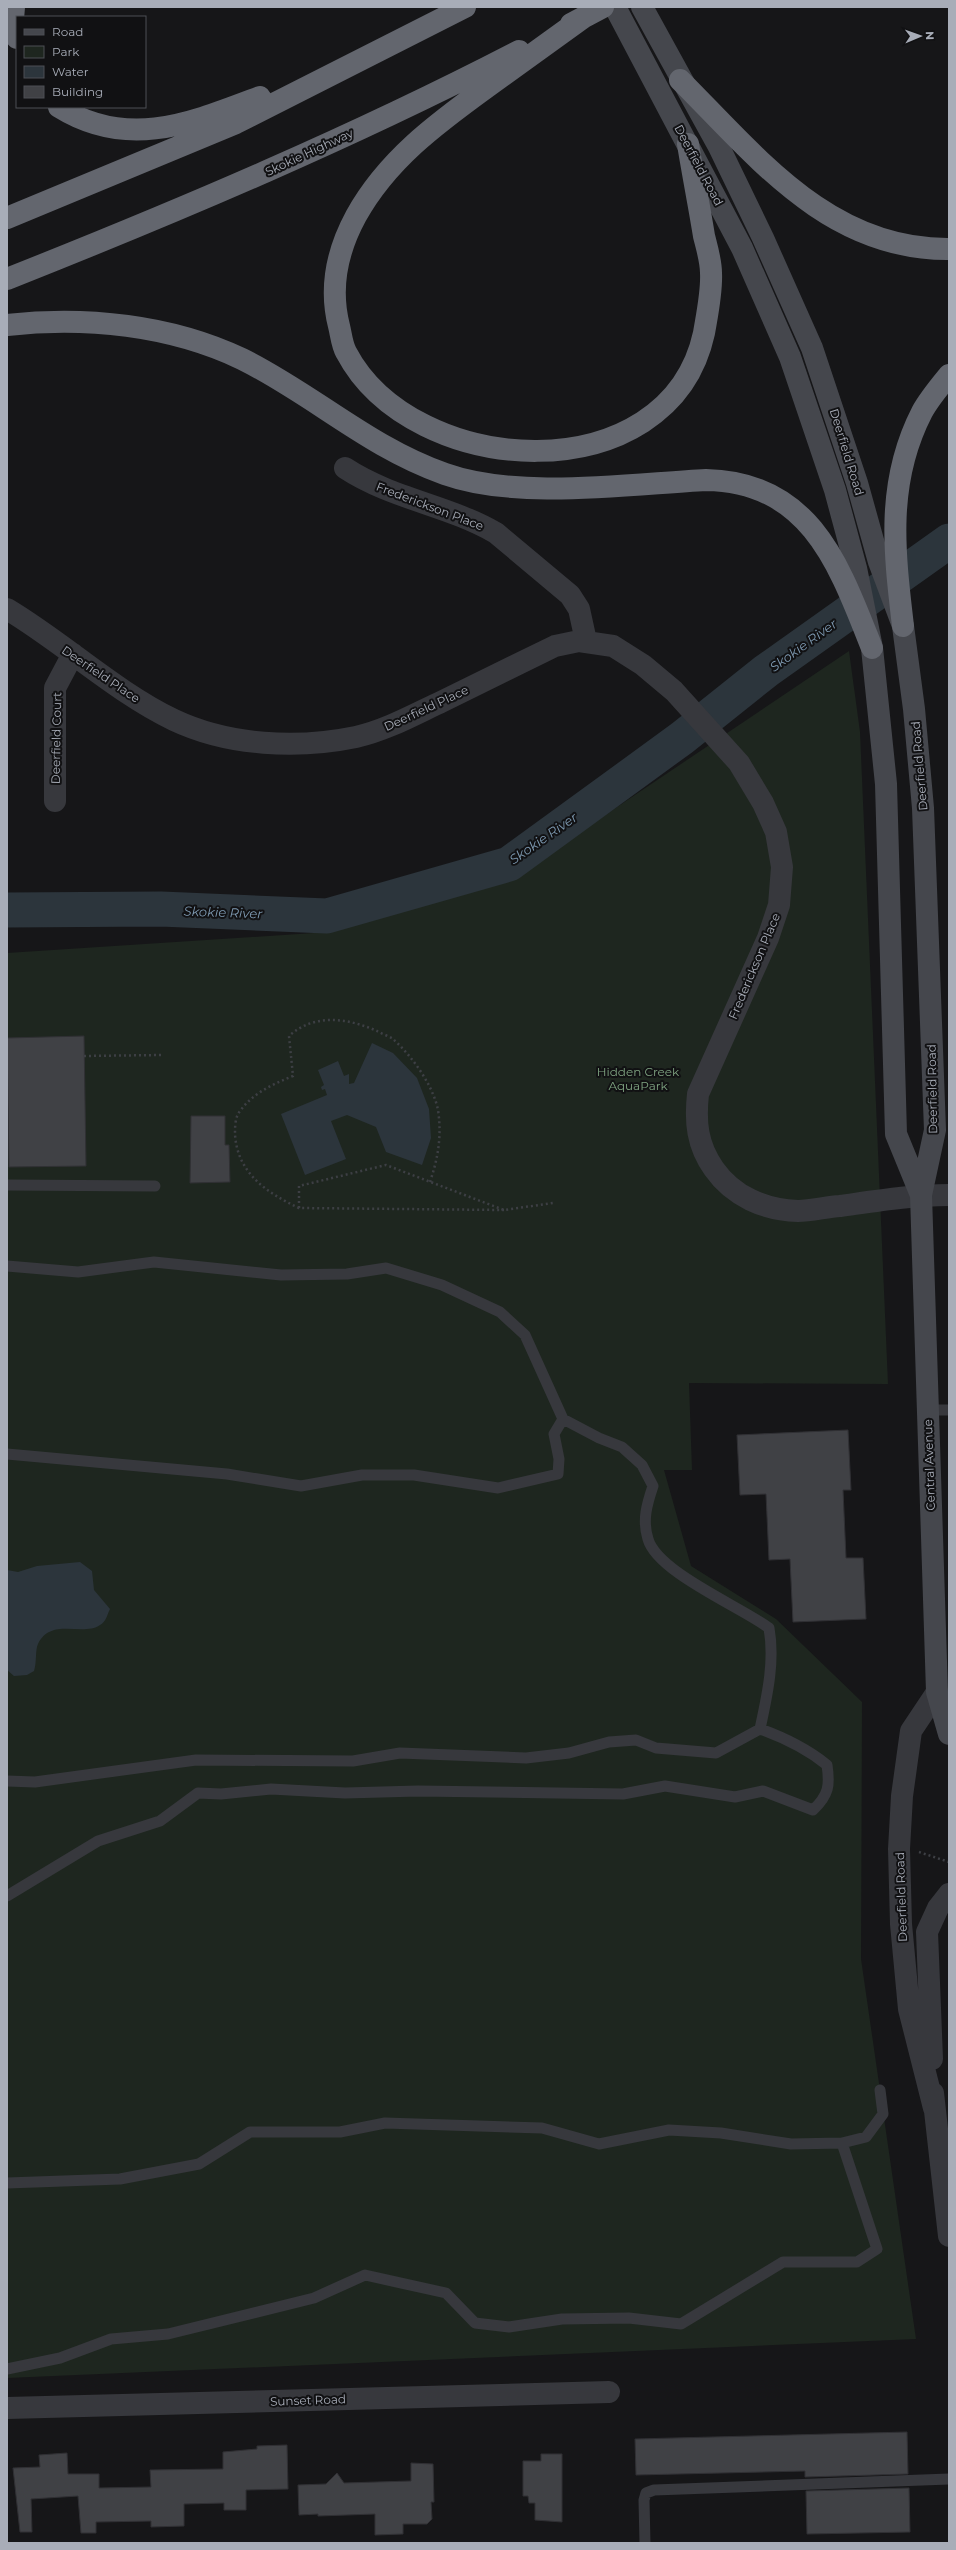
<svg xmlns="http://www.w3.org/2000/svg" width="956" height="2550" font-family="Montserrat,sans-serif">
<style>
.green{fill:#1e261f}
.water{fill:#2c353c}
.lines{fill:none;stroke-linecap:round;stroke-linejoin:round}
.river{stroke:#2c353c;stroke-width:35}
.building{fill:#404145;stroke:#303034}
.path{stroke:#3d3f44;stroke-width:2.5;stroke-dasharray:2 3;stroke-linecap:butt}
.service{stroke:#37383d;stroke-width:11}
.minor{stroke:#37383d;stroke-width:22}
.tertiary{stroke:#37383d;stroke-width:22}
.secondary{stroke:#45474d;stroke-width:22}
.motorway{stroke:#63666e;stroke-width:22}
.labels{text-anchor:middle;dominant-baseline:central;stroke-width:4;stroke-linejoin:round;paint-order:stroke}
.street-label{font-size:12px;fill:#a8adb8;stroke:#111113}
.park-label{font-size:12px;fill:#7fa381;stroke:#111113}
.water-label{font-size:13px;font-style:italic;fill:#7f9bb3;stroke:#111113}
</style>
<rect width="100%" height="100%" fill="#161618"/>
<!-- green -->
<path class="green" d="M849 651 860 732 888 1384 689 1383 692 1470H664L691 1566 776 1619 862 1702 861 1959 916 2339 7 2378V953L329 932 513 877Z"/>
<!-- water -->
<path class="water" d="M372 1043 393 1053 417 1078 429 1109 431 1138 422 1165 386 1152 376 1127 347 1115 331 1121 346 1159 305 1175 281 1114 327 1095 325 1089 322 1090 321 1087 324 1085 318 1070 338 1061 344 1076 349 1074V1084L354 1083Z
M80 1562 92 1571 94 1590 110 1609C107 1615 106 1622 100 1625 83 1637 51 1617 38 1644 35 1650 37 1662 34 1671L27 1675 14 1676 7 1670V1570L18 1572 37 1566Z"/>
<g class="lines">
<!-- river -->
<path class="river" d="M7 910 161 909 327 916 509 864 682 738 766 671 949 541"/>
</g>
<!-- building -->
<path class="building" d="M84 1036 86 1166 9 1167 7 1038Z
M191 1116H225V1145H229L230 1182 190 1183Z
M848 1430 851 1490H843L846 1558H863L866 1619 793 1622 790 1559 769 1560 766 1494 740 1495 737 1435Z
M907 2432 908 2474 805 2477V2471L636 2475 635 2439Z
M287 2445 288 2489 246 2490V2510H224V2503L184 2504V2526L151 2527V2521L96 2522V2533H81L78 2496 31 2499 32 2532H20L13 2468 40 2467 39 2455 67 2453 68 2474H99V2488L151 2487 150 2470 223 2469V2452L257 2449V2446Z
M541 2454H562V2522L535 2520V2503H529L528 2496H523V2461H541Z
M411 2463 433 2464 434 2502H431L432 2519 427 2524H403V2534L375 2535V2514L318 2516V2514L299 2515 298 2485 326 2484 337 2473 344 2483 411 2481Z
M909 2488 910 2532 807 2534 806 2491Z"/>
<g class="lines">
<!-- path -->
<path class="path" d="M84 1056 161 1055
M430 1182C438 1158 442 1136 438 1110 433 1085 412 1056 393 1039 389 1036 382 1034 377 1031 348 1018 314 1013 289 1036L293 1076C273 1084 253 1093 240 1111 235 1117 235 1127 235 1134 237 1173 267 1193 299 1208L504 1210
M299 1208V1186L386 1165 504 1210 553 1203
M919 1852 949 1862"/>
<!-- service -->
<path class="service" d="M7 1185 155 1186
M7 1266 78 1272 154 1262 281 1275 347 1274 386 1268 442 1285 500 1312 525 1335 563 1419 554 1434 559 1459 558 1474 498 1488 414 1475H362L301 1486 227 1474 7 1454
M928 1410H949
M563 1419 599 1438 622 1447 642 1465 653 1486C647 1504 642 1520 648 1539 657 1572 741 1607 769 1628 775 1662 767 1696 760 1729
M7 1781 35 1782 196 1760 353 1761 400 1753 526 1758 569 1753 609 1742 636 1740 656 1748 716 1753 760 1729C785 1738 806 1748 827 1765 830 1785 829 1795 813 1810L763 1791 735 1797 665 1786 623 1794 418 1791 345 1793 271 1789 221 1794 198 1793 160 1821 98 1841 7 1896
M7 2183 120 2179 199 2164 250 2132H340L385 2123 542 2128 599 2144 669 2130 721 2133 791 2144 842 2143 866 2137 883 2114 880 2090
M7 2369 60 2358 111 2339 168 2334 314 2298 365 2275 446 2293 475 2323 509 2327 562 2319 629 2318 681 2324 783 2262H857L877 2249 842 2143
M645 2543 644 2500 646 2493 654 2490 949 2479"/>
<!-- minor -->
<path class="minor" d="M345 468C392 499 448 505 496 533L570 595 579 609 586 641
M7 609C64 643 114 691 174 720 229 746 298 749 356 737 387 730 415 714 443 701 481 682 518 664 555 646L579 641 613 646 643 665 674 691 739 763 763 803 776 832 782 867 779 905 768 938 698 1094C695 1122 697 1145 714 1169 733 1196 764 1210 798 1211 811 1211 826 1207 840 1206 876 1201 912 1195 949 1195
M55 801V688L73 654
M7 2408 609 2392"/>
<!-- tertiary -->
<path class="tertiary" d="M932 2059 927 1932 938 1908 949 1894
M933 2093 949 2236
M934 2108 909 2009 901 1924 899 1849 902 1796 911 1731 937 1692"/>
<!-- secondary -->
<path class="secondary" d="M615 7 742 248 790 357 835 490 856 568 872 648 886 784 896 1134 921 1195
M642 7 719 147 763 238 812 348 857 483 879 562 903 626 914 709 923 808 935 1130 921 1195 937 1692 949 1734"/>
<!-- motorway -->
<path class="motorway" d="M14 7 13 19 17 38
M584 17C552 40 519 64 487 87 436 124 387 160 356 216 337 251 329 287 339 326 341 334 342 345 346 352 413 480 669 494 704 333 707 315 712 292 711 273 711 261 707 248 704 236 699 205 693 175 688 144
M571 24 603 7
M680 80C757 157 829 250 949 249
M59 107C128 150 191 123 260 97
M7 218 236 123 465 7
M7 279C181 210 353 137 519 51
M7 325C85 316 171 325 242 359 313 394 368 447 445 474 518 500 629 484 706 480 811 482 839 565 872 648
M903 626C894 550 886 482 922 412 929 399 940 386 949 375"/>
</g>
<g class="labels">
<!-- street labels -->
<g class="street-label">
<text transform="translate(309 152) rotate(-25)">Skokie Highway</text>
<text transform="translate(699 165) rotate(62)">Deerfield Road</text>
<text transform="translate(847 452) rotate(73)">Deerfield Road</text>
<text transform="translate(430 506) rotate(21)">Frederickson Place</text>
<text transform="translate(101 674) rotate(34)">Deerfield Place</text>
<text transform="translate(426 708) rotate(-25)">Deerfield Place</text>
<text transform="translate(56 738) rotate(-89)">Deerfield Court</text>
<text transform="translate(919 766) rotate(-95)">Deerfield Road</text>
<text transform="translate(754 966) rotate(-67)">Frederickson Place</text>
<text transform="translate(932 1089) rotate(-91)">Deerfield Road</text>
<text transform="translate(929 1465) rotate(-92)">Central Avenue</text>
<text transform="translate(901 1897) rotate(-92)">Deerfield Road</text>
<text transform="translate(308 2400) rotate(-2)">Sunset Road</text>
</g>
<!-- park labels -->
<g class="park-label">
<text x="638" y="1071">Hidden Creek<tspan x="638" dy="14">AquaPark</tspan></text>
</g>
<!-- water labels -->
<g class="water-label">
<text transform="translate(803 645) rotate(-36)">Skokie River</text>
<text transform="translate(543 838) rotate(-35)">Skokie River</text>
<text transform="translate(223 912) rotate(2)">Skokie River</text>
</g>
</g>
<!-- border -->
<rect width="956" height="2550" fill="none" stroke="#a8adb8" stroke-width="16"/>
<!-- legend -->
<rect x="16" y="16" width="130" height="92" fill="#111113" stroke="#4d4f55"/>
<rect x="24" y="29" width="20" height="6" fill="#45474d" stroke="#4d4f55"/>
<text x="52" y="36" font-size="12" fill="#a8adb8">Road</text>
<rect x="24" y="46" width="20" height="12" fill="#1e261f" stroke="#4d4f55"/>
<text x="52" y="56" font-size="12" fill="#a8adb8">Park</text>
<rect x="24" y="66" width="20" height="12" fill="#2c353c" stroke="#4d4f55"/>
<text x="52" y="76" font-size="12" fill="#a8adb8">Water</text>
<rect x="24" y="86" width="20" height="12" fill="#404145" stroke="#4d4f55"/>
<text x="52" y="96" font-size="12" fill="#a8adb8">Building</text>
<!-- north arrow -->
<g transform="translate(920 36) rotate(88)" stroke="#111113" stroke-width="3" paint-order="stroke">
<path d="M0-3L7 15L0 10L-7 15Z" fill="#a8adb8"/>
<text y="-6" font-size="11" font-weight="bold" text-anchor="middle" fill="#a8adb8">N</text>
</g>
</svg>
